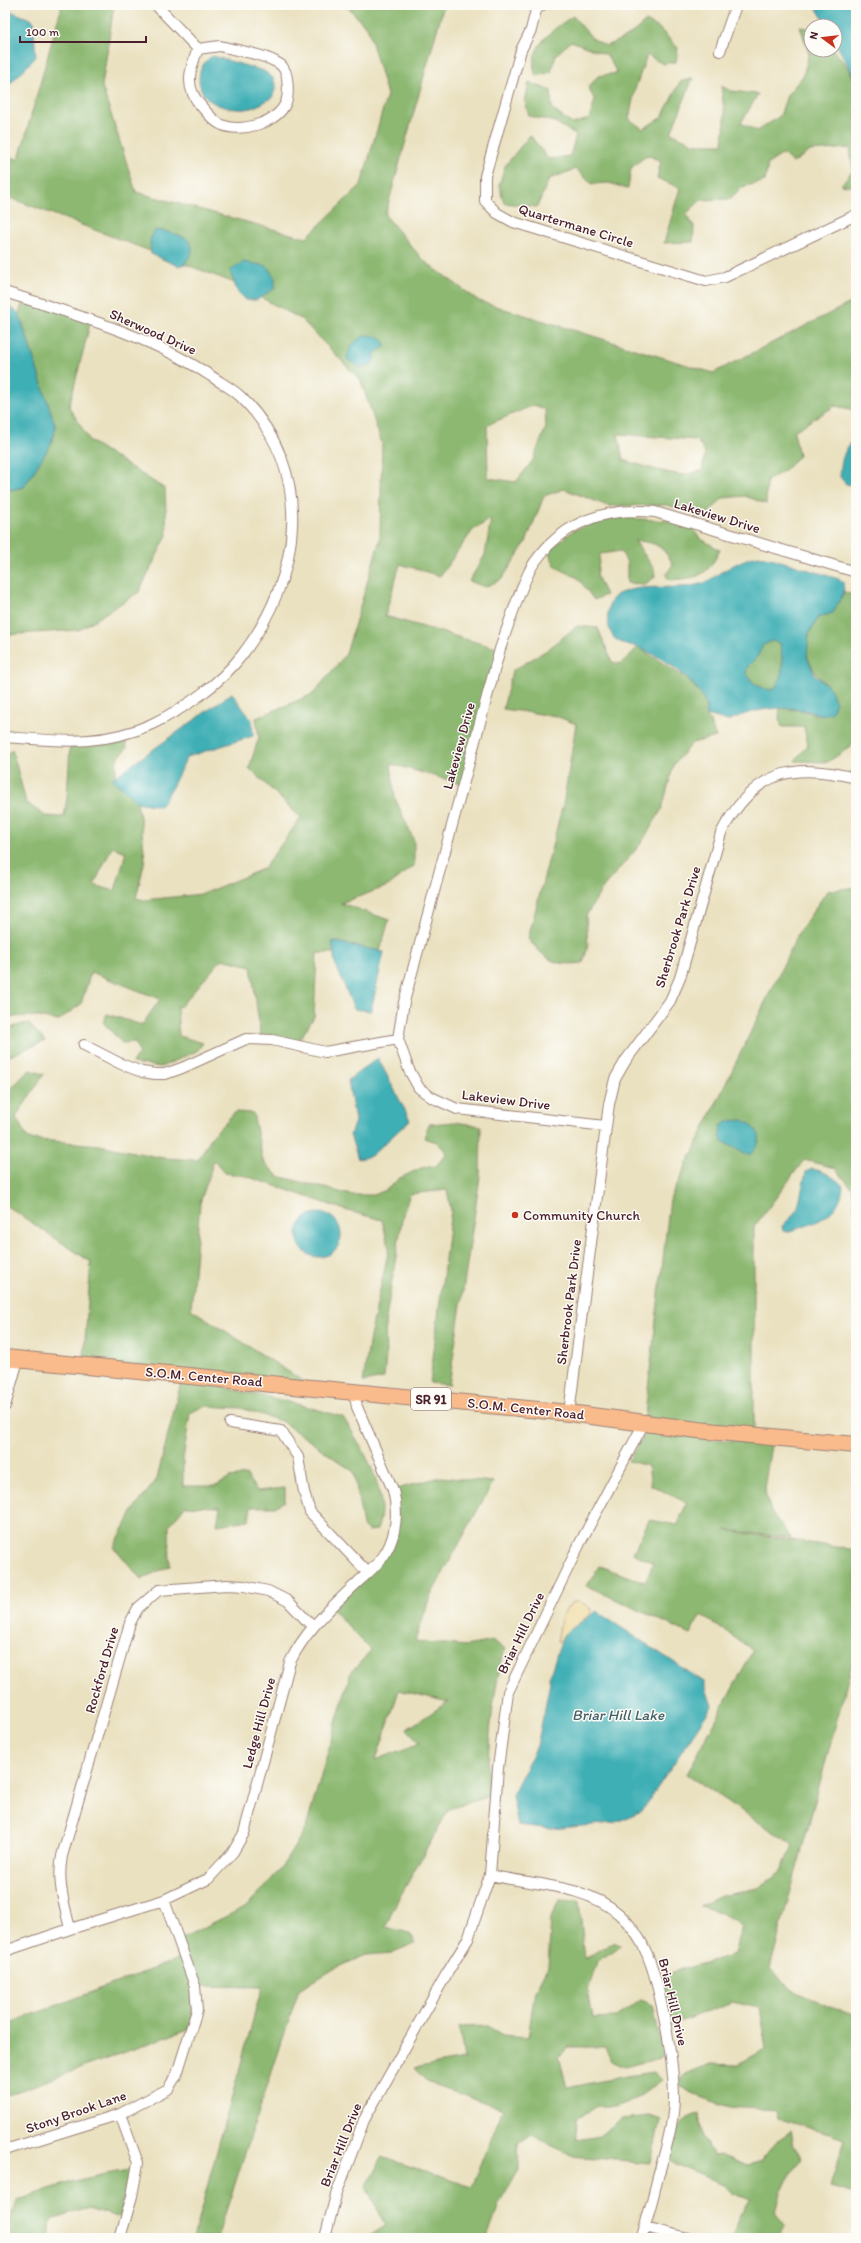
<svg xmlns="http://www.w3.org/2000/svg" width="861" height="2243" font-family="Itim,sans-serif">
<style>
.forest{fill:#8cb871;stroke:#6b6c4e;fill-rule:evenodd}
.sand{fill:#eeda9e;stroke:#9c7c64}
.water{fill:#3eafb5;stroke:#446770;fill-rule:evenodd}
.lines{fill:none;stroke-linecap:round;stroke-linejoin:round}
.minor-casing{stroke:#9a8076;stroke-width:12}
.primary-casing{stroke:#9a8076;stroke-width:18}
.minor{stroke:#fff;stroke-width:10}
.primary{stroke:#fabb8c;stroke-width:16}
.poi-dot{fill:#c8321e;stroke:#fdfcf7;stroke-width:1.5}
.labels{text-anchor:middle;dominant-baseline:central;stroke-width:3;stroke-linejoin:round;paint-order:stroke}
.shield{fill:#fdfcf7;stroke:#806168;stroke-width:1}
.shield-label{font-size:13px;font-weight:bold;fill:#4a1f2b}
.street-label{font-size:14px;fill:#4a1f2b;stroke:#fdfcf7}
.poi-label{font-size:14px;fill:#4a1f2b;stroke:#fdfcf7;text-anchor:start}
.water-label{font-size:15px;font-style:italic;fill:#456069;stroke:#fdfcf7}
</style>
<rect width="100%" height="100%" fill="#fdfcf7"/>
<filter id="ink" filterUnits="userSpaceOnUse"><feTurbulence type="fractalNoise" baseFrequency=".025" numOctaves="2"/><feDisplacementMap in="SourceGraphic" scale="8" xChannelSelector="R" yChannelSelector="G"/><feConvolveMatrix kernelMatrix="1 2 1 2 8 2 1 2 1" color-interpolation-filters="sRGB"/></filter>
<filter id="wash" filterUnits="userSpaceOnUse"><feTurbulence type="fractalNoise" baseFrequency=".012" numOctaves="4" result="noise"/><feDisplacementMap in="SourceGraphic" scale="16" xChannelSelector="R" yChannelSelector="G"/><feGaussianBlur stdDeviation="0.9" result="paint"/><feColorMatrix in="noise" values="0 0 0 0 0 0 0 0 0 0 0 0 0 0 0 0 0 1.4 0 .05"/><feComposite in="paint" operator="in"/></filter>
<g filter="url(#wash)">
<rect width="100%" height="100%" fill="#eae1c0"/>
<!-- forest -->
<path class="forest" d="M62 5H114L102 86 136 192 306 238 361 185 387 95 368 29 346 5H444L385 215 423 260 479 301 713 373 856 300V410L835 406 794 431 799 456 785 470 767 481 766 504 745 496 723 498 705 517 667 505 608 506 564 489 544 496 526 542 502 579 485 587 469 581 485 555 491 519 473 530 440 576 400 564 385 616 500 649 463 784 391 764 395 798 414 841V866L388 886 341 903 389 920 380 951 333 941 334 953H317L314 1017 300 1039 301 1048 261 1038 251 966 222 959 180 1007 177 1006 179 1036 203 1043 197 1051 161 1067 132 1063 139 1053 135 1042 122 1043 103 1022 107 1014 142 1025 160 999 91 972 81 1004 58 1021 34 1016 12 1017 5 1012V757L12 749 26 802 45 816 64 817 67 798 70 747 126 741 127 748 117 759 115 777 137 802 141 823 145 859 136 898 144 900 202 894 263 869 301 818 249 768 259 737 256 718 313 694 346 654 380 539 382 444 361 381 301 319 232 282 5 196V156L19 159ZM534 405 545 409 546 427 533 460 516 482 488 478 487 425ZM618 434 697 440 705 453 702 471 681 475 657 470 623 460ZM112 847 126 852 115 891 94 885Z
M573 16 592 38 606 46 630 35 646 21 659 28 678 48 676 62 663 64 647 55 635 89 629 119 643 129 662 117 680 82 693 78 671 133 695 144H723L725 117 721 86 731 91 758 94 741 123 757 131 780 116 787 95 803 76 809 54 800 26 811 29V50H834L850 70 856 87V187L841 185 853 170 850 148 810 151 793 163 783 154 768 164 765 181 742 187 730 199 701 200 686 214 694 226 693 242 664 243 680 188 657 178 661 161 647 155 631 168 628 189 609 183 592 184 576 169 549 179 537 207 504 203 499 185 505 166 530 135 548 159 570 156 576 135 555 122 529 116 525 102 529 82 551 91 552 109 572 124 589 119 595 100 588 88 598 76 617 73 607 55 571 41 556 55 551 72 536 76C525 49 553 29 573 16Z
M24 299 91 320 69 407 90 441 165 489 167 535 139 592 79 630 5 635V491L24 487 56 428 19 313Z
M612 517 671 521 692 528 701 539 720 550C706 578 698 578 669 580L666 575 673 564C662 546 657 542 635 541L654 569 655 577 645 584 627 583V563L621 551 600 554 597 576 606 595 594 600 578 578 556 567 548 551 574 530Z
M844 592 856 595V740L850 747 828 762 795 761 808 745 804 727H782L779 718 780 708 806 711 820 716 830 688C807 668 797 645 819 618 829 606 836 610 844 592Z
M577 626 598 628 612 662 621 664 638 647 689 680 704 699 707 715 716 737 692 743 674 764 662 809 640 845 604 886 586 916 588 946 583 963C553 966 548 961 528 939L564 800 576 724 556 716 503 709 512 671 547 650Z
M772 641 780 643C783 659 785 678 773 690 760 689 752 684 746 672L748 666 757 657 763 645Z
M856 887V1221L852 1188 835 1168 804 1160 754 1227V1435L644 1423 670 1199 799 932 827 891Z
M28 1023 45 1041 5 1058V1029Z
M29 1070 44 1074 16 1117 28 1139 99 1145 163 1158 198 1160 212 1136 235 1112 253 1113 263 1161 278 1176 351 1195H374L386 1190 400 1178 421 1168 436 1166 447 1153 437 1142 424 1138 429 1124 455 1122 481 1126 480 1177 449 1385 430 1383 451 1210 447 1190 410 1194 403 1214 385 1324 386 1355 384 1378 363 1382 370 1337 389 1248 382 1220 348 1211 246 1176 225 1173 214 1160 200 1203 191 1309 314 1388 83 1366 91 1262 5 1205V1095Z
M181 1382C236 1388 290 1401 343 1417 362 1448 392 1492 377 1530L368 1531 363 1526 354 1472 281 1421 241 1408 204 1406 190 1413 183 1460V1486H216L230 1478 246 1475 257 1491 285 1488V1501L275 1507H251L249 1520 217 1525 220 1507 185 1506 169 1526 170 1566 141 1579 114 1547 134 1509 157 1479Z
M646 1432 771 1445 764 1489 771 1512 791 1538 725 1530 856 1550V1649L770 1968 795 1992 856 2016V2194L830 2187 845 2139 777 2118 775 2110 729 2107 700 2097 678 2085 682 2075 711 2064 736 2065 766 2049 759 2008 732 2002 666 2027 656 1977 735 1954 742 1926 720 1912 700 1906 721 1896 758 1888 780 1873 793 1845 687 1774 753 1650 701 1615 690 1634 587 1586 599 1566 645 1582 653 1563 633 1553 649 1520 677 1525 687 1503 651 1485 648 1466 628 1461Z
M440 1477 493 1482 430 1597 415 1641 466 1646 493 1641 505 1649C491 1697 488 1747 487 1797L449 1809 393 1909 386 1927 409 1933 415 1943 391 1953 366 1955 334 1969 299 1990 217 2238H193L262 1987 195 1986 191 2028 5 2096V2025L184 1957 178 1940 247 1906 280 1870 306 1828 350 1674 371 1650 331 1608 368 1573 394 1534 393 1490ZM399 1690 448 1702 407 1729 420 1743 376 1760Z
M559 1900 579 1901 585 1959 614 1942 621 1946 597 1961 588 1991 593 2018 616 2017 641 2000 653 2005 663 2057 625 2067 612 2061 605 2047H568L559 2056 567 2088 626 2076 654 2072 662 2080 637 2098 615 2107H595L577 2119 576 2140 599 2136 621 2119 649 2116 660 2120 651 2163 571 2156 531 2134 518 2143 519 2170 499 2204 487 2238H363L386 2226 366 2187 382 2157 472 2187 503 2109 427 2082 414 2068 464 2059 459 2027 487 2026 503 2035 528 2037 535 1990 548 1966 551 1918Z
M699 2114 702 2137 714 2156 722 2155 748 2165 762 2161 778 2140 791 2131 794 2146 802 2158 781 2191 776 2214 785 2225 775 2238H733L739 2218 751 2198 732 2193 723 2184 675 2164 666 2157C673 2137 676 2119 699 2114Z
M129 2170 120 2218 89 2208 51 2220 49 2238H5L17 2201C54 2186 89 2176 129 2170Z"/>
<!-- sand -->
<path class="sand" d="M572 1602H581L591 1609 590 1614 558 1642 557 1641 562 1615Z"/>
<!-- water -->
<path class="water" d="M813 5H856V80L835 42V26H827L816 7Z
M5 9 33 20 36 57 5 89Z
M213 56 264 71 273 78 276 87 272 98C264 102 255 108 246 109 234 110 214 107 205 96 195 83 198 63 213 56Z
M155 230C165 231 194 235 192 250 192 254 187 260 185 264L178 266 151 254 150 240Z
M243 262 267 266 275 278V288L257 300H246L237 291 230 271Z
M5 304 19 313 56 428 50 446 24 487 5 491Z
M366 335 380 337 386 346 375 353 373 363 360 368 347 359C349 346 355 340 366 335Z
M856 438V486H855L846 484 840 477C841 462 843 448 856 438Z
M758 556 771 558 839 579 843 582 844 592 833 613 819 617 809 633 807 657 815 675 830 688 836 703 831 713C818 717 817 712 804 710 776 706 753 709 728 721L707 715C706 710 706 702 703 698 691 676 662 657 639 648 632 644 621 645 614 638 605 626 604 600 620 593 647 582 677 592 704 583 712 580 718 573 725 570 735 564 746 558 758 556ZM772 641 780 643C783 659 785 678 773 690 759 689 752 684 746 672L748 666 757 657 763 645Z
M232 693 252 721 253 736 187 757 170 791 160 806 137 802 112 779Z
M332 941 384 952 371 1011 354 1009 335 963Z
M378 1058 410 1120 371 1156 358 1159 350 1135 355 1121 348 1080Z
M743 1120C759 1129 766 1138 751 1154H745L722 1141 720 1133 722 1125 729 1121Z
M812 1169C825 1171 834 1177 843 1186 841 1217 811 1225 786 1232L783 1231 782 1226 797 1211 806 1172Z
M297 1235a22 22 0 1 1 44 0a22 22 0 1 1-44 0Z
M596 1611 704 1682 712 1706 642 1811 613 1823 551 1829 518 1825 512 1795 537 1746 550 1683 549 1678 563 1635Z"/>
</g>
<g filter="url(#ink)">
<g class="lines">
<!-- minor casing -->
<g class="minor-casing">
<path id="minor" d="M156 5 198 49
M542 5 536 10 531 30 521 50 485 176V201L497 213 513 222 706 281 725 277 856 215
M220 46C238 51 260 53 276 62 283 65 286 71 287 78 288 86 289 95 286 102 278 123 241 133 222 125 214 122 207 113 202 107 184 88 189 71 198 49Z
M720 51 736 5
M5 292C75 315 149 335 211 376 221 383 233 389 241 397 316 471 302 577 242 655 220 684 185 708 152 724 101 747 59 741 5 737
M84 1045 121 1064 142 1072 155 1074H165L182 1068 246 1039 272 1040 325 1052 398 1039
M605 1126 457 1109 431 1097 419 1088 409 1070 398 1039 404 1002 500 649C509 623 517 597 529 572 533 562 542 553 549 545 579 516 615 508 655 512L856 572
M5 1406 18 1360
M569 1413 609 1104 615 1079 626 1060 670 1001 680 978 721 833C754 771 791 762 856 778
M230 1423 281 1431 298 1457 304 1492 310 1512 368 1573
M490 1875C531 1885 585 1884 619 1914 645 1937 654 1969 661 2002 668 2034 674 2067 674 2100 673 2126 665 2152 658 2177 653 2197 648 2218 641 2238
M70 1929C64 1902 57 1883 62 1856L130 1623 138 1608 159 1590 227 1585 244 1586 268 1591 288 1601 312 1626
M5 1951 70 1929 164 1900 208 1879 233 1852 244 1833 290 1662C306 1629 332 1607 359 1581 368 1573 380 1563 386 1552 397 1534 398 1509 393 1490L357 1407 354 1391
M5 2150 120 2114 168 2089 177 2074 197 2010 195 1986 164 1900
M645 2227 688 2238
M120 2238 132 2196 138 2163 120 2114
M325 2238 336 2195 364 2120 446 1975 468 1939 490 1875 498 1768 508 1692 580 1543 644 1423"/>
</g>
<!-- primary casing -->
<g class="primary-casing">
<path id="primary" d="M5 1358 569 1413 698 1430 856 1445"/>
</g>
<!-- minor -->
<use href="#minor" class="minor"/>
<!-- primary -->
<use href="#primary" class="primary"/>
</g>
</g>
<!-- markers -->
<circle class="poi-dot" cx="515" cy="1215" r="4"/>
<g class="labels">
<!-- shield labels -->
<rect class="shield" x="411" y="1388" width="40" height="22" rx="3"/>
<g class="shield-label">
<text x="431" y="1399">SR 91</text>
</g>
<!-- street labels -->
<g class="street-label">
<text transform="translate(576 226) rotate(17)">Quartermane Circle</text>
<text transform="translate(153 332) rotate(24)">Sherwood Drive</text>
<text transform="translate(717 516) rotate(17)">Lakeview Drive</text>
<text transform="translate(459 746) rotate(-75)">Lakeview Drive</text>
<text transform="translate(678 927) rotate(-73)">Sherbrook Park Drive</text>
<text transform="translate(506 1100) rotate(7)">Lakeview Drive</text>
<text transform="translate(569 1302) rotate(-83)">Sherbrook Park Drive</text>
<text transform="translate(204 1377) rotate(5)">S.O.M. Center Road</text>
<text transform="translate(526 1409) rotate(6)">S.O.M. Center Road</text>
<text transform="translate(521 1633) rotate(-64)">Briar Hill Drive</text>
<text transform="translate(102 1670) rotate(-74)">Rockford Drive</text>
<text transform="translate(259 1723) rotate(-75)">Ledge Hill Drive</text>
<text transform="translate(673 2002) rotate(77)">Briar Hill Drive</text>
<text transform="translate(76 2112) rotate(-19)">Stony Brook Lane</text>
<text transform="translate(341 2145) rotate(-68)">Briar Hill Drive</text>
</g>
<!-- poi labels -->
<g class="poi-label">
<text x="523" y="1215">Community Church</text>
</g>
<!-- water labels -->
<g class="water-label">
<text x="618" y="1715">Briar Hill Lake</text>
</g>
</g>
<!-- margin -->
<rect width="861" height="2243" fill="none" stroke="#fdfcf7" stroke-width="20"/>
<!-- north arrow -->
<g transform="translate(823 38) rotate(285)"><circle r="19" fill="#fdfcf7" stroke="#b5a4a5"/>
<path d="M0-3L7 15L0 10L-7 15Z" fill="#c8321e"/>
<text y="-6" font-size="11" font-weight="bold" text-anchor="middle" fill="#4a1f2b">N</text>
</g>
<!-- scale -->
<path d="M20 36v6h126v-6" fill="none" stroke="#4a1f2b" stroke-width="2"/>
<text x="26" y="36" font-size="12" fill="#4a1f2b" stroke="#fdfcf7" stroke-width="3" paint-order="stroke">100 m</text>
</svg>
